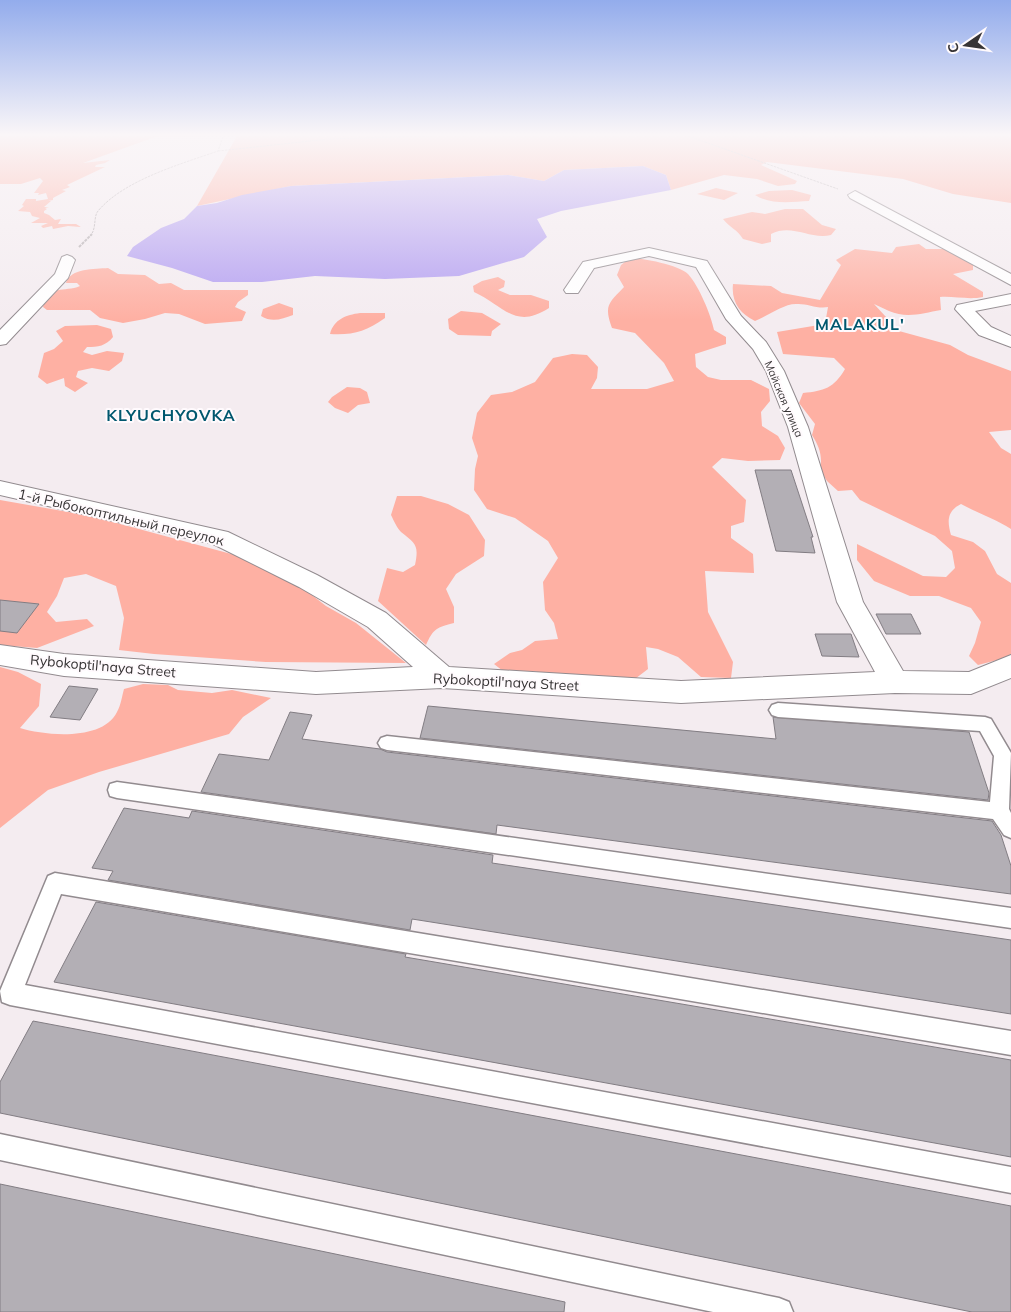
<svg xmlns="http://www.w3.org/2000/svg" width="1011" height="1312" font-family="Mulish,sans-serif">
<style>
.green{fill:#feb0a3}
.water{fill:#b4a0f1}
.building{fill:#b3afb5;stroke:#827d83}
.lines{fill:none;stroke-linecap:round;stroke-linejoin:round}
.lane-casing{stroke:#928b8f;stroke-width:3}
.street-casing{stroke:#928b8f;stroke-width:2}
.path-far1{stroke:#b4aeb1;stroke-width:1;stroke-dasharray:2.5 1;stroke-linecap:butt}
.path{stroke:#b4aeb1;stroke-width:2;stroke-dasharray:3 1;stroke-linecap:butt}
.lane{fill:#fff;fill-rule:evenodd}
.street{fill:#fff;fill-rule:evenodd}
.labels{text-anchor:middle;dominant-baseline:central;stroke-width:4;stroke-linejoin:round;paint-order:stroke}
.far-street-label{font-size:11px;fill:#373435;stroke:#fffafd}
.street-label{font-size:14px;fill:#373435;stroke:#fffafd}
.far-district-label{font-size:16px;font-weight:bold;letter-spacing:1px;fill:#00576e;stroke:#fffafd}
</style>
<rect width="100%" height="100%" fill="#f4ecf0"/>
<!-- green -->
<path class="green" d="M0 136H213L155 137 83 163 110 160 105 163 96 165 95 167H105L67 185 70 187 62 190 66 191 53 198V200L48 201H51L44 207H49L45 208 47 209 44 211V213L49 215 55 220 61 219 58 224H76L81 227 68 226 53 229 52 226 43 228 41 226 48 223H31L40 218 32 216 30 212 18 211 24 206 22 205 26 199H36V201L48 199 46 193 38 195 39 193H34L43 181 40 178 21 184H0Z
M237 136H1011V203L953 194 903 179 767 162 761 165 797 181 795 184 778 186 757 179 724 175 671 190 666 175 643 166 564 170 544 181 508 175 291 186 197 206Z
M716 188 738 193 724 200 697 194Z
M792 190 811 195 809 201C791 202 771 205 755 195L769 191Z
M785 209H803L822 225 836 229 831 235C810 240 792 223 771 234V242L762 244 743 239C738 230 729 227 723 219L752 212 765 214Z
M919 244 926 249H944L973 265V270L953 274 983 292V297C969 300 954 296 940 297L941 310C923 313 907 319 889 311 884 309 879 306 874 304L899 331 950 345 968 355 1011 371V430L989 432 1001 448 1011 454V529C996 519 977 513 961 504 947 511 947 521 951 535L973 542 985 551 997 574 1011 583V654L1005 658 978 665 969 656 975 643 981 622 971 608 939 596H910L874 581 857 560V544L923 576 946 577 955 568 952 551 935 536 860 500 852 490 838 491 827 481 820 470C823 456 819 446 812 435L815 424 799 403 803 393C824 391 834 388 845 369L834 358 783 354 777 332 825 324 828 307C816 309 807 303 796 304 783 304 768 316 755 321 740 314 731 302 733 284L771 286 782 293 820 300 841 265 836 260 855 249 892 253 896 247Z
M630 258C643 258 679 265 688 274 699 286 711 315 714 330L726 337V344L695 354 696 367 708 377 721 380H751L769 389 770 401 761 412 762 426 778 436 785 448 780 460 748 461 722 458 712 467 746 500 744 522 731 526V538L753 554 754 573 705 571 708 612 733 662 731 678 701 677 678 657 658 649 646 647 648 669 631 682 565 677 532 671H503L494 664 510 653 522 650 535 641 558 639 554 623 545 610 543 582 558 558 548 541 515 518 487 509 474 490 475 469 478 456 472 438 477 413 491 395 512 392 535 382 553 358 572 354 587 355 598 367 597 378 591 389H647L674 381 664 363 635 333 612 328C604 305 608 304 624 287L617 275 621 265Z
M108 268 118 274 145 275 159 284 171 283 184 290H248V295L238 302 235 307 246 312 242 321 205 324 179 314 165 313 145 319 123 323 100 318 90 310H47L43 307C49 283 64 293 80 286L77 283H66C70 268 95 269 108 268Z
M498 277 505 281 504 287 498 290 510 295H531L549 301V308C515 330 504 306 474 292L473 286 482 281Z
M279 303 293 308V315C282 319 272 323 261 316L263 309Z
M461 311 482 313 501 324 492 331 491 336 458 335 449 329 448 319Z
M360 313H385V318C365 332 354 335 330 334 334 319 346 315 360 313Z
M97 325 111 329 113 337C106 346 98 347 87 347L83 352 92 355 107 351 124 353 122 361 109 371 92 368 78 371 76 377 88 383 75 392 65 386 64 378 47 384 38 377 44 353 54 349 63 341 56 331 65 326Z
M347 387 360 388 367 392 370 403 358 405 348 413 335 408 328 402 332 397Z
M397 496H421L448 504 469 515 485 540 484 556 456 574 446 589 454 607V623C437 627 433 629 426 645L378 601 387 568 403 572 415 565C419 545 416 544 401 532 397 528 394 521 391 515Z
M0 500 91 516 235 555 299 585 326 606 356 623 406 663 266 662 154 654 119 650 124 618 116 586 86 574 64 578 57 596 47 612 56 622 87 619 94 626 37 648 0 645Z
M0 667 18 672 41 684 39 706 20 728C46 736 103 741 117 712 121 705 122 696 124 689L143 684 168 685 178 690 212 693 232 690 271 698 243 717 229 734 99 772 48 790 0 828Z"/>
<!-- water -->
<path class="water" d="M643 166 666 175 671 190 561 211 537 219 547 237 524 257 459 276 385 279 315 276 262 282H213L172 268 127 256 133 247 161 228 184 219 197 206 217 203 242 195 291 186 508 175 544 181 564 170Z"/>
<!-- building -->
<path class="building" d="M755 470H791L813 537H811L815 553 776 551Z
M0 600 39 604 17 633 0 631Z
M876 614H911L921 634H886Z
M815 634H851L859 657 822 656Z
M69 686 98 689 80 720 50 717Z
M428 706 776 739 773 717 969 732 989 793 988 800 420 738Z
M290 712 312 715 302 739 380 749 387 752 992 821 1001 835 1011 866V894L497 825 496 834 201 792 219 754 269 760Z
M124 808 189 818 192 811 493 855 492 863 1011 940V1014L412 919 410 930 108 880 113 871 92 868Z
M96 902 406 954 405 957 1011 1060V1157L54 982Z
M33 1021 1011 1206V1312H972L0 1113V1082Z
M0 1184 565 1302 564 1312H0Z"/>
<g class="lines">
<!-- lane casing -->
<g class="lane-casing">
<path id="lane" d="M778 703 985 717 991 719 1011 753 1009 809 1011 813V838L1004 835 993 819 387 750 381 748 378 743 381 738 387 736 990 802 994 756 980 731 778 717 772 715 769 710 772 705Z
M117 782 1011 908V928L117 798 110 796 108 790 110 784Z
M55 873 1011 1031V1055L61 894 25 985 1011 1167V1193L10 1005 2 1002 0 991 48 876Z
M0 1134 779 1298 789 1302 793 1312H713L0 1160Z"/>
</g>
<!-- street casing -->
<g class="street-casing">
<path id="street" d="M855 191 1011 274V285L850 198 848 195Z
M649 248 707 261 741 316 766 342 784 371 808 427 863 602 903 671 969 672 1011 655V678L971 694 895 693 681 703 442 688 316 694 64 676 0 665V645L64 654 316 672 413 667 368 627 299 587 213 544 0 495V481L228 532 317 575 386 613 449 667 681 681 875 672 837 602 788 427 766 371 753 349 726 319 696 267 649 256 594 268 578 293H566L564 290 583 262Z
M67 255 72 257 75 260 68 278 6 344 0 345V330L55 274 62 257Z
M1011 294V304L975 311 991 327 1011 336V347L979 335 955 309 957 305Z"/>
</g>
<!-- path-far1 -->
<path class="path-far1" d="M688 136 838 189
M218 151 329 139 432 136
M90 236C97 229 93 217 98 211 124 180 181 164 218 151L223 137"/>
<!-- path -->
<path class="path" d="M79 247 92 234"/>
<!-- lane -->
<use href="#lane" class="lane"/>
<!-- street -->
<use href="#street" class="street"/>
</g>
<!-- sky -->
<linearGradient id="sky" x2="0" y2="1"><stop stop-color="#93acec"/><stop offset="0.42" stop-color="#faf6f8"/><stop offset="1" stop-color="#faf6f8" stop-opacity="0"/></linearGradient>
<rect width="1011" height="320" fill="url(#sky)"/>
<g class="labels">
<!-- far-street labels -->
<g class="far-street-label">
<text transform="translate(784 399) rotate(67)">Майская улица</text>
</g>
<!-- street labels -->
<g class="street-label">
<text transform="translate(121 517) rotate(13)">1-й Рыбокоптильный переулок</text>
<text transform="translate(103 666) rotate(5)">Rybokoptil'naya Street</text>
<text transform="translate(506 682) rotate(3)">Rybokoptil'naya Street</text>
</g>
<!-- far-district labels -->
<g class="far-district-label">
<text x="860" y="324">MALAKUL'</text>
<text x="171" y="415">KLYUCHYOVKA</text>
</g>
</g>
<!-- north arrow -->
<g transform="translate(966 45) rotate(257)" stroke="#fffafd" stroke-width="4" paint-order="stroke">
<path d="M0-4L9 19L0 12L-9 19Z" fill="#373435"/>
<text y="-8" font-size="14" font-weight="bold" text-anchor="middle" fill="#373435">С</text>
</g>
</svg>
